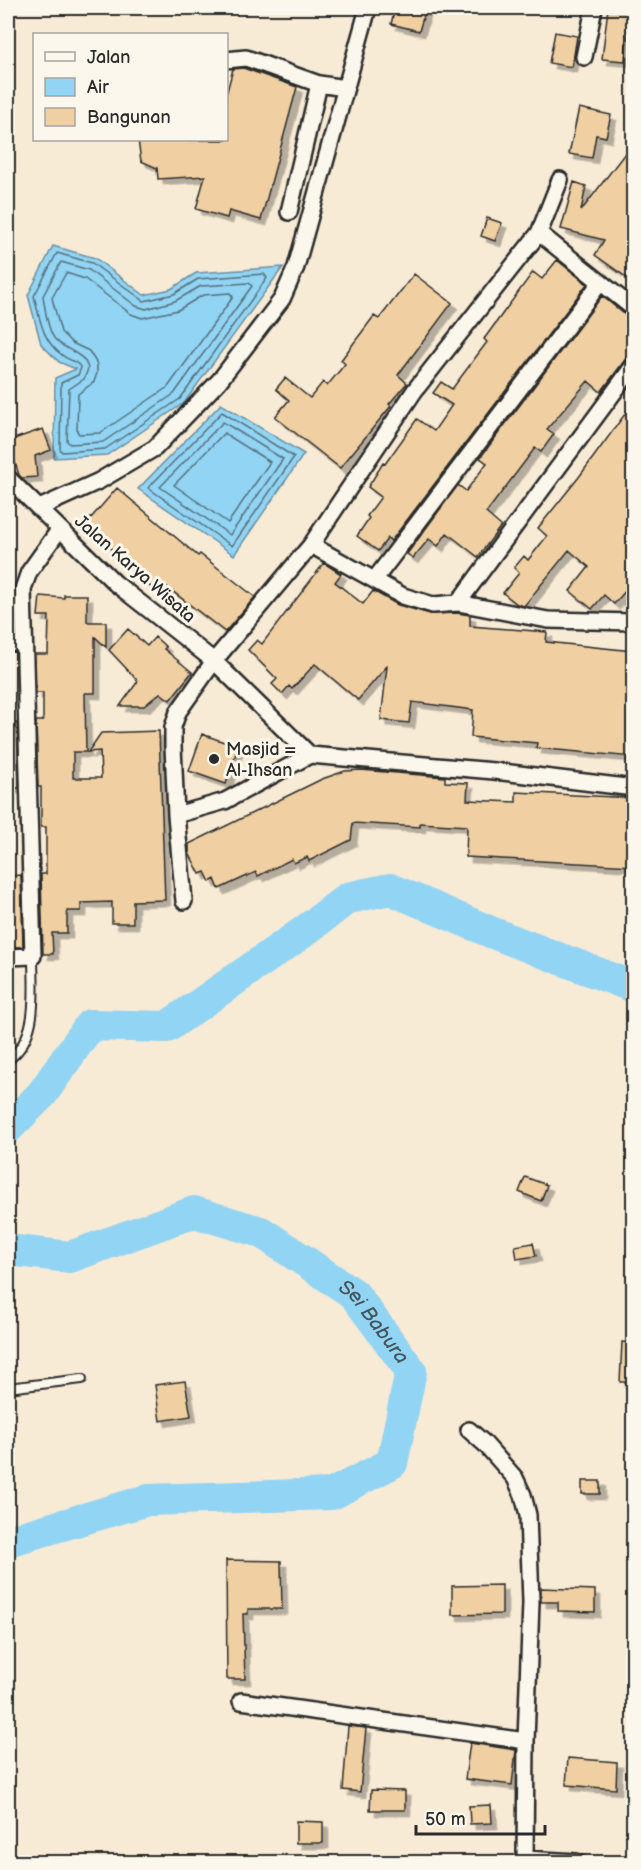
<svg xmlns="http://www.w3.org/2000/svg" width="641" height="1870" font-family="'Balsamiq Sans',sans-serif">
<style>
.water{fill:#92d4f3;stroke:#6990a3;stroke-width:1.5}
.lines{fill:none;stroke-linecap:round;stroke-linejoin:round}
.shore{stroke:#546f7b;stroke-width:1.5}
.river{stroke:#92d4f3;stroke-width:32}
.building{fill:#f0d0a2;stroke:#2b2b2b;stroke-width:1.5;filter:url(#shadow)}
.lane-casing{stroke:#2b2b2b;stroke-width:12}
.street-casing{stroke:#2b2b2b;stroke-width:20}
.lane{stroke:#fbf7ec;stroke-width:8}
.street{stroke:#fbf7ec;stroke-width:15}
.poi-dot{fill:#2b2b2b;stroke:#fbf7ec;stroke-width:2}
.labels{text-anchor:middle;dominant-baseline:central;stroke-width:6;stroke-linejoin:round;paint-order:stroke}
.street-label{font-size:18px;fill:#2b2b2b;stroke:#fbf7ec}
.poi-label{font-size:18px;fill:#2b2b2b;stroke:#fbf7ec;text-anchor:start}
.water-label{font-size:20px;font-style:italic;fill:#45555d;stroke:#fbf7ec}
</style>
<defs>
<filter id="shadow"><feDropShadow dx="5.5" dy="5.5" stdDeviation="0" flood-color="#0004"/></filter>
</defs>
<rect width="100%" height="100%" fill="#f8ebd6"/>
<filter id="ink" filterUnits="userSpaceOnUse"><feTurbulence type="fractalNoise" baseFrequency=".0167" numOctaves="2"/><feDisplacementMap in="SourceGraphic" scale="12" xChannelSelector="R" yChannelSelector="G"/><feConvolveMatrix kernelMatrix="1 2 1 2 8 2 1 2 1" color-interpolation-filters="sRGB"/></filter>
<g filter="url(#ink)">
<!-- water -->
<path class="water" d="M53 246 95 258 144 295 171 289 196 273 283 267 184 403 107 455 54 458 55 378 76 369 59 362 41 344 28 295Z
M221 404 304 454 234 555 138 489Z"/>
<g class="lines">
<!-- shore -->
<path class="shore" d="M57 253 92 263 144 301 174 294 198 279 264 274 267 278 180 399 105 449 62 452 60 449 61 383 78 375 81 368C77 360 68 361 62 355 42 341 40 319 34 296Z
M61 262 89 270 136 306 146 309 175 301 201 286 249 283 252 286 174 394 103 442 70 444 67 441 69 389 84 379 88 369C85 352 64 351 54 338 47 328 45 308 43 296Z
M66 273 85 279 131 314 142 318 178 310 203 295 230 293 233 297 168 387 100 433 79 434 77 431 78 394 94 382 97 373V364L89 351 72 343 61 332 52 298Z
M222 412 294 457 232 546 148 488Z
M223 422 283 459 230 535 160 487Z
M224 433 270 462 228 523 174 485Z"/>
<!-- river -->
<g class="river">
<path d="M8 1128 42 1094 90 1025 167 1027 302 933 348 898 390 889 493 933 634 987"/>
<path id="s1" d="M8 1250 70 1257 194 1212 261 1232 354 1294 411 1371 392 1463 332 1494 148 1500 8 1541"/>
</g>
</g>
<!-- building -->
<path class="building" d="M395 8H426L419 31 391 24Z
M608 8H633V29L628 28 625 61 602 59Z
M555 32 577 36 572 67 549 63Z
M243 68 297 87 261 220 229 211 227 218 196 209 205 176 158 179 157 168 141 161 138 140H226V95L233 69Z
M579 108 611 115 606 137 596 135 592 158 569 154Z
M625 153 633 159V282L595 255 604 240 561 229 574 182 586 186 581 211Z
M487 218 502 223 495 241 481 236Z
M557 260 587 284 391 541 388 538 378 551 357 536 369 518 367 516 381 497 368 487 383 463 385 464 417 419 434 431 452 405 433 393 441 382 452 389 487 342 484 339 533 272 542 279Z
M414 274 452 303 398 375 407 383 389 404 391 406 340 468 275 417 289 400 276 389 285 378 310 398 323 382 327 386 345 364 341 360 374 316 379 319Z
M602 296 628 317 633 319V349L601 392 588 381 547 429 554 434 541 452 535 448 486 513 501 526 478 557 447 533 438 546 429 539 413 558 407 554 458 485 466 491 487 463 480 458Z
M633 403V595L627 589 614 604 604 595 592 609 570 591 589 567 569 550 524 606 517 604 503 593 519 573 514 568 524 556 528 560 547 536 538 528 579 477Z
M43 429 51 450 35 456 37 477 22 478 19 475 8 441Z
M117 488 198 556 200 554 255 597 225 632 167 587 160 595 135 573 137 570 84 526Z
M324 563 341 574 335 582 363 604 373 591 398 605 430 614 457 613 470 615V626L547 632 546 642 633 651V757L536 748 537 743 471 737 473 710 412 702 409 723 381 720 387 666 358 700 315 664 292 689 289 686 282 694 272 684 277 679 248 650 257 640 262 644Z
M64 595H87V622H106V647L95 637V693H85L86 752H73V778H101L100 751 88 752 101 733 159 731 165 900 133 901V923H112V902L81 903V911H67V933H52L53 954H43L41 874H46V827H41V787H38L36 721H43V693H36L35 654H48L49 616H38L40 596 64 598Z
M128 629 147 646 155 637 166 647 164 649 192 672 170 700 160 693 144 706H120L138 681 109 650Z
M8 723H17L19 788H8Z
M202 734 238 747 226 784 189 771Z
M361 770 445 777V782L468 783 467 800 516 802V792L633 798V866L466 857 467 826 420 823V827L353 823 351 840 309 861 307 857 294 863 292 859 258 876 256 872 219 889 215 879 210 882 205 872 200 874 189 853V844L322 779 345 771Z
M21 875 23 947H8V876Z
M525 1177 547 1185 541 1201 519 1192Z
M533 1243 536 1256 517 1259 515 1246Z
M622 1342 633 1343V1382H620Z
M185 1381 191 1416 160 1421 155 1385Z
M582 1481H600V1494H582Z
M226 1560 281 1561 282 1609H248V1614H243L245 1679H227Z
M502 1585V1614L452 1615V1586Z
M541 1588 595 1590V1612L558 1611V1602H541Z
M348 1726 366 1728 360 1792 343 1790Z
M470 1743 516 1750 512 1785 465 1779Z
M568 1758 617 1762 616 1789 566 1785Z
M371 1790 405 1791V1810H370Z
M491 1805 492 1823 470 1824 469 1806Z
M296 1821 323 1822V1843H296Z"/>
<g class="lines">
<!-- lane casing -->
<g class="lane-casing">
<path id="lane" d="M8 1060C40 1037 33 991 33 956
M8 1388 82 1379"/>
</g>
<!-- street casing -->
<g class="street-casing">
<path id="street" d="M584 57 594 8
M226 60 246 58 319 84 345 88
M289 212 319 84
M539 233 634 309
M8 478 115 583 214 661 310 755 494 771 634 788
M39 508 99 481 155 448 219 381 282 299 296 267 368 8
M311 545 403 596 433 605 458 603 548 620 634 622
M375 579 600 283
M458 603 634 365
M8 643H24
M176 815 225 801 310 755
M184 901 176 815 173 746V727L178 712 214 661 311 545 415 390 539 233 560 180
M8 957 33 956 23 589 29 572 59 530
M469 1430 485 1444 515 1478 523 1495 528 1515 531 1602 526 1741 525 1859 577 1862
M241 1701 526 1741"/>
</g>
<!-- lane -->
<use href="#lane" class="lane"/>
<!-- street -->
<use href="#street" class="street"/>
</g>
</g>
<!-- markers -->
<circle class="poi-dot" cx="214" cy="759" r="6"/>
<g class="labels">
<!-- street labels -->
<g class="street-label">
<text transform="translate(135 569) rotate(41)">Jalan Karya Wisata</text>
</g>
<!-- poi labels -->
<g class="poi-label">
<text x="226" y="749">Masjid =<tspan x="226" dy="21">Al-Ihsan</tspan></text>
</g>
<!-- water labels -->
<g class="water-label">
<text stroke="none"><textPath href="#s1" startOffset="410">Sei Babura</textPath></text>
</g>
</g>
<!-- margin -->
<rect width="641" height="1870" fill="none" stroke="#fbf7ec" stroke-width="30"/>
<rect x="15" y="15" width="611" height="1840" fill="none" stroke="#2b2b2b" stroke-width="2" filter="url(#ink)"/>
<!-- legend -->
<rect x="33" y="33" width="195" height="108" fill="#fbf7ec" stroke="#a8a59f" stroke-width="1.5"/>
<rect x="45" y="52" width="30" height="9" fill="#fbf7ec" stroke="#a8a59f" stroke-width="1.5"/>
<text x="87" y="63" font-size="18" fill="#2b2b2b">Jalan</text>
<rect x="45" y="78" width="30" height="18" fill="#92d4f3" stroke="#a8a59f" stroke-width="1.5"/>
<text x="87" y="93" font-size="18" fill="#2b2b2b">Air</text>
<rect x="45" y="108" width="30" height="18" fill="#f0d0a2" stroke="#a8a59f" stroke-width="1.5"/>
<text x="87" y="123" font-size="18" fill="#2b2b2b">Bangunan</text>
<!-- scale -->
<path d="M416 1825v9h129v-9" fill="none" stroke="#2b2b2b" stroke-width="3"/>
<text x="425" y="1825" font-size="18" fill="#2b2b2b" stroke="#fbf7ec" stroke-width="4.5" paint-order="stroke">50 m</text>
</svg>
